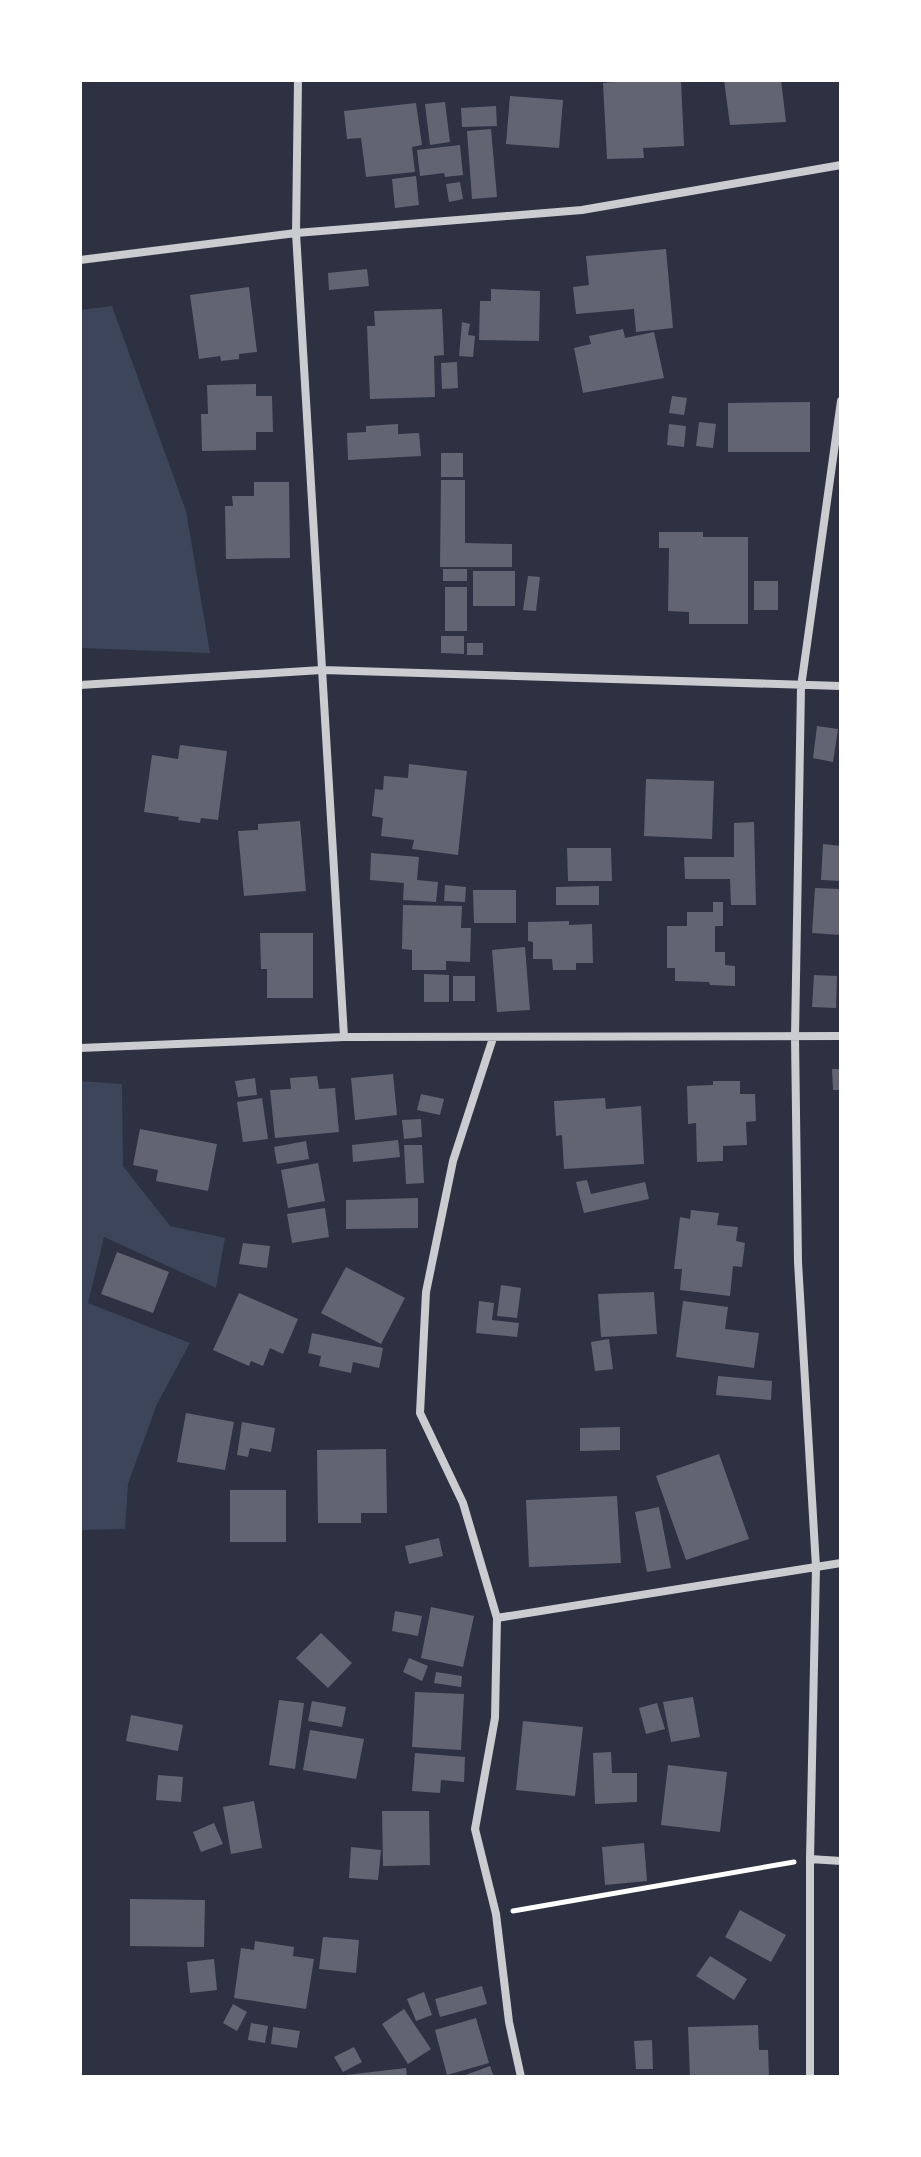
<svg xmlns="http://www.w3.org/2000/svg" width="921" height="2157" font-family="Merriweather,serif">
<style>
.green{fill:#3c4559}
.building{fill:#626471}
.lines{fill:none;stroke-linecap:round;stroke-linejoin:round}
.path{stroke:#fff;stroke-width:5}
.minor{stroke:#caccd0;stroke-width:8}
</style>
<rect width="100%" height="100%" fill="#2d3142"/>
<!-- green -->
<path class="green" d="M112 306 186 511 210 653 80 648V310Z
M80 1081 122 1084 123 1166 170 1226 225 1238 216 1288 104 1237 88 1303 190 1343 157 1404 128 1484 125 1529 80 1530Z"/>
<!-- building -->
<path class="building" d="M642 80H681L684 146 643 148 644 158 607 159 603 83Z
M724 80H781L786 122 730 125Z
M510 96 563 100 559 148 506 144Z
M445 102 450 142 430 145 425 104Z
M416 103 422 145 412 147 415 172 366 177 361 138 347 139 344 111Z
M496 106 497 126 462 127 461 108Z
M491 129 497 197 472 199 467 131Z
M460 145 463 175 445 177 444 173 420 176 417 150Z
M416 176 419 205 395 208 392 179Z
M460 182 463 199 449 202 446 184Z
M666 249 673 328 636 332 634 309 576 314 573 287 589 285 586 256Z
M367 269 369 286 329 290 328 273Z
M249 287 257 352 239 354V359L221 361 220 356 199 359 190 295Z
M491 289 540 291 539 341 479 340 480 301H491Z
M442 309 444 355 434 356 435 397 370 399 367 326H375L374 311Z
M462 322 470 324 468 335 475 336 473 357 459 356Z
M623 329 625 338 654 332 664 378 583 393 574 348 591 344 589 336Z
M457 362 458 388 442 389 441 363Z
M256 384V396H272L273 432H256V450L202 451 201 414H208L207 385Z
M672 396 687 398 684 415 669 413Z
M810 402V452H728V403Z
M699 422 716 424 713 448 696 446Z
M398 424V434L419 433 421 456 348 460 347 433 366 432V426Z
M669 424 686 426 684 447 667 445Z
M441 453H463V477H441Z
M441 480H465V543L512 544V567H440Z
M254 482H289L290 558 226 559 225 506H233L232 496H254Z
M659 532H703V537H748V624H689V612L668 611 669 548H659Z
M443 569H467V581H443Z
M473 571H515V606H473Z
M528 576 540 577 536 611 523 610Z
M754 581H778V610H754Z
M445 587H467V631H445Z
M441 636H464V654L441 653Z
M467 643H483V655H467Z
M817 726 838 729 833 762 813 758Z
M180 745 227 751 218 820 201 818 200 823 178 820 179 817 144 812 152 755 178 759Z
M409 764 467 771 458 855 412 849 414 840 381 836 383 818 372 816 375 789 383 790 384 776 408 778Z
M646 779 714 781 712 839 644 836Z
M300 821 306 891 244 896 238 831 258 830V824Z
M754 822 756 905H731L730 879H685L684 857H734V823Z
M823 844 841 846V881L821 880Z
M567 848H611L612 881H568Z
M371 853 419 857 417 880 438 882 436 902 403 900 404 883 370 880Z
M445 885 466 887 465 902 444 901Z
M599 886V905H556V887Z
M815 888 841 889V935L812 933Z
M473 890H516V923H474Z
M713 902H723V926H715V952H725V965L735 966V986L710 985 709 982 675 981V968H667V926H687V912H713Z
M403 905 462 906 461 928H471L470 962 446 961V970H412V950L402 949Z
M569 921V925L592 924 593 963H576V970H553L552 959H533V942L528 941V922Z
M260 933H313V998H267V969H261Z
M525 947 530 1010 497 1012 492 950Z
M424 974 449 975V1002H424Z
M814 975 837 976 836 1008 812 1007Z
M453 976H475V1001H453Z
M832 1069H841V1090H833Z
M393 1074 397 1115 355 1120 351 1078Z
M317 1076 319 1089 335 1088 339 1132 275 1138 270 1090 291 1089 290 1078Z
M255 1078 257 1095 238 1097 235 1081Z
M713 1081H740V1094H755L756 1121 746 1122 747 1145 723 1146V1161L697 1162 696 1123 688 1124 687 1086 713 1085Z
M421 1094 444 1099 440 1115 417 1110Z
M262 1098 268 1139 243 1142 237 1102Z
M605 1098 606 1109 641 1106 644 1164 564 1169 562 1135 556 1136 554 1101Z
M421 1119 422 1137 404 1139 402 1120Z
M140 1129 217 1144 208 1191 156 1181 158 1170 133 1165Z
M398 1140 400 1157 353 1162 352 1145Z
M306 1141 309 1159 277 1164 274 1147Z
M404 1145H422L424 1183 406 1184Z
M318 1163 325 1201 288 1208 281 1170Z
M587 1180 591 1194 645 1182 649 1199 584 1213 576 1182Z
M418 1198V1228L346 1229V1200Z
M325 1208 329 1237 292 1243 287 1214Z
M691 1210 719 1213 717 1225 738 1227 736 1241 745 1243 742 1267 733 1266 730 1296 680 1290 682 1269H674L680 1217 690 1219Z
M243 1243 270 1246 267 1268 239 1264Z
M117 1252 169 1272 153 1313 101 1294Z
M346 1267 405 1298 381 1344 321 1313Z
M501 1285 521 1288 517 1318 497 1316Z
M654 1292 657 1334 601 1337 598 1294Z
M239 1293 298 1319 283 1354 270 1348 263 1366 251 1361 249 1366 213 1350Z
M479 1301 494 1303 492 1320 519 1323 517 1337 476 1333Z
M683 1301 728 1307 725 1329 759 1333 754 1368 676 1357Z
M312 1333 383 1348 379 1368 353 1362 351 1373 319 1366 321 1356 308 1353Z
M609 1339 613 1369 595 1371 591 1342Z
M718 1376 772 1381 771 1400 716 1395Z
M186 1413 234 1422 225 1470 177 1462Z
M242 1422 275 1428 271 1452 250 1448 248 1457 237 1455Z
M620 1427V1450L580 1451V1428Z
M386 1449 387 1513H361V1523H318L317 1450Z
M719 1454 749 1539 686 1560 656 1476Z
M230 1490H286V1542H230Z
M617 1496 621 1563 529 1567 526 1500Z
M659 1507 671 1568 647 1572 635 1512Z
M439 1538 443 1556 409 1564 405 1546Z
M431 1607 474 1616 463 1667 421 1658Z
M395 1611 422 1616 418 1636 392 1631Z
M321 1633 352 1663 328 1688 296 1658Z
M409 1658 428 1666 422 1681 403 1672Z
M436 1672 462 1676 461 1687 434 1683Z
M415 1692 464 1694 461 1750 412 1747Z
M693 1697 700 1737 671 1742 663 1702Z
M279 1700 304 1703 295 1769 269 1765Z
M312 1701 346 1707 342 1727 308 1721Z
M657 1703 665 1729 646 1734 639 1708Z
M131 1715 183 1725 178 1751 126 1741Z
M523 1721 583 1727 575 1796 516 1790Z
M310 1730 364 1739 356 1779 303 1770Z
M611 1752 612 1773H637V1802L595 1804 593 1753Z
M415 1753 465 1757 464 1782 441 1780 440 1793 412 1791Z
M668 1765 727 1772 720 1832 661 1825Z
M158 1775 183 1777 181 1802 156 1800Z
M254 1801 262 1848 231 1854 223 1807Z
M382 1811H429L430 1865 383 1866Z
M214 1823 223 1844 201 1852 193 1832Z
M644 1843 647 1881 605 1885 602 1847Z
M351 1847 381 1850 378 1880 349 1878Z
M130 1899 205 1900 204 1947 130 1946Z
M740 1910 786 1935 771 1962 725 1937Z
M323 1937 359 1940 356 1973 319 1969Z
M255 1941 294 1947 293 1956 314 1959 306 2009 234 1998 241 1948 254 1950Z
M710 1956 747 1979 734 2000 696 1976Z
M214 1959 217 1990 190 1993 187 1962Z
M482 1986 487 2004 440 2017 435 1999Z
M424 1992 432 2015 416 2021 407 1999Z
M233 2004 247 2012 237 2031 223 2023Z
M404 2009 431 2049 408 2064 382 2024Z
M476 2018 489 2063 447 2075 435 2030Z
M251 2023 268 2026 265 2043 248 2040Z
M758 2025 759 2050H768L769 2077H690L688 2027Z
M273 2027 300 2031 297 2048 271 2044Z
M652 2040 653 2069H636L634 2041Z
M354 2047 362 2062 343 2072 334 2057Z
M490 2066 494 2077H460Z
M406 2068 407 2077H346V2075Z"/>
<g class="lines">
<!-- path -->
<path class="path" d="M513 1911 794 1862"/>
<!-- minor -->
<path class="minor" d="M298 80 296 233 344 1037
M80 260 296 233 582 210 841 165
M80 685 322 670 841 686
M493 1038 453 1161 426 1292 420 1413 463 1503 497 1618 495 1718 475 1829 496 1914 509 2022 521 2077
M80 1048 344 1037 841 1036
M497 1618 841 1563
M810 1859 841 1861
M810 2077V1859L816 1567 798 1262 795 1037 801 687 841 401"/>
</g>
<!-- border -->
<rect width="921" height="2157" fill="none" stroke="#ffffff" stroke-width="164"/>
</svg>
